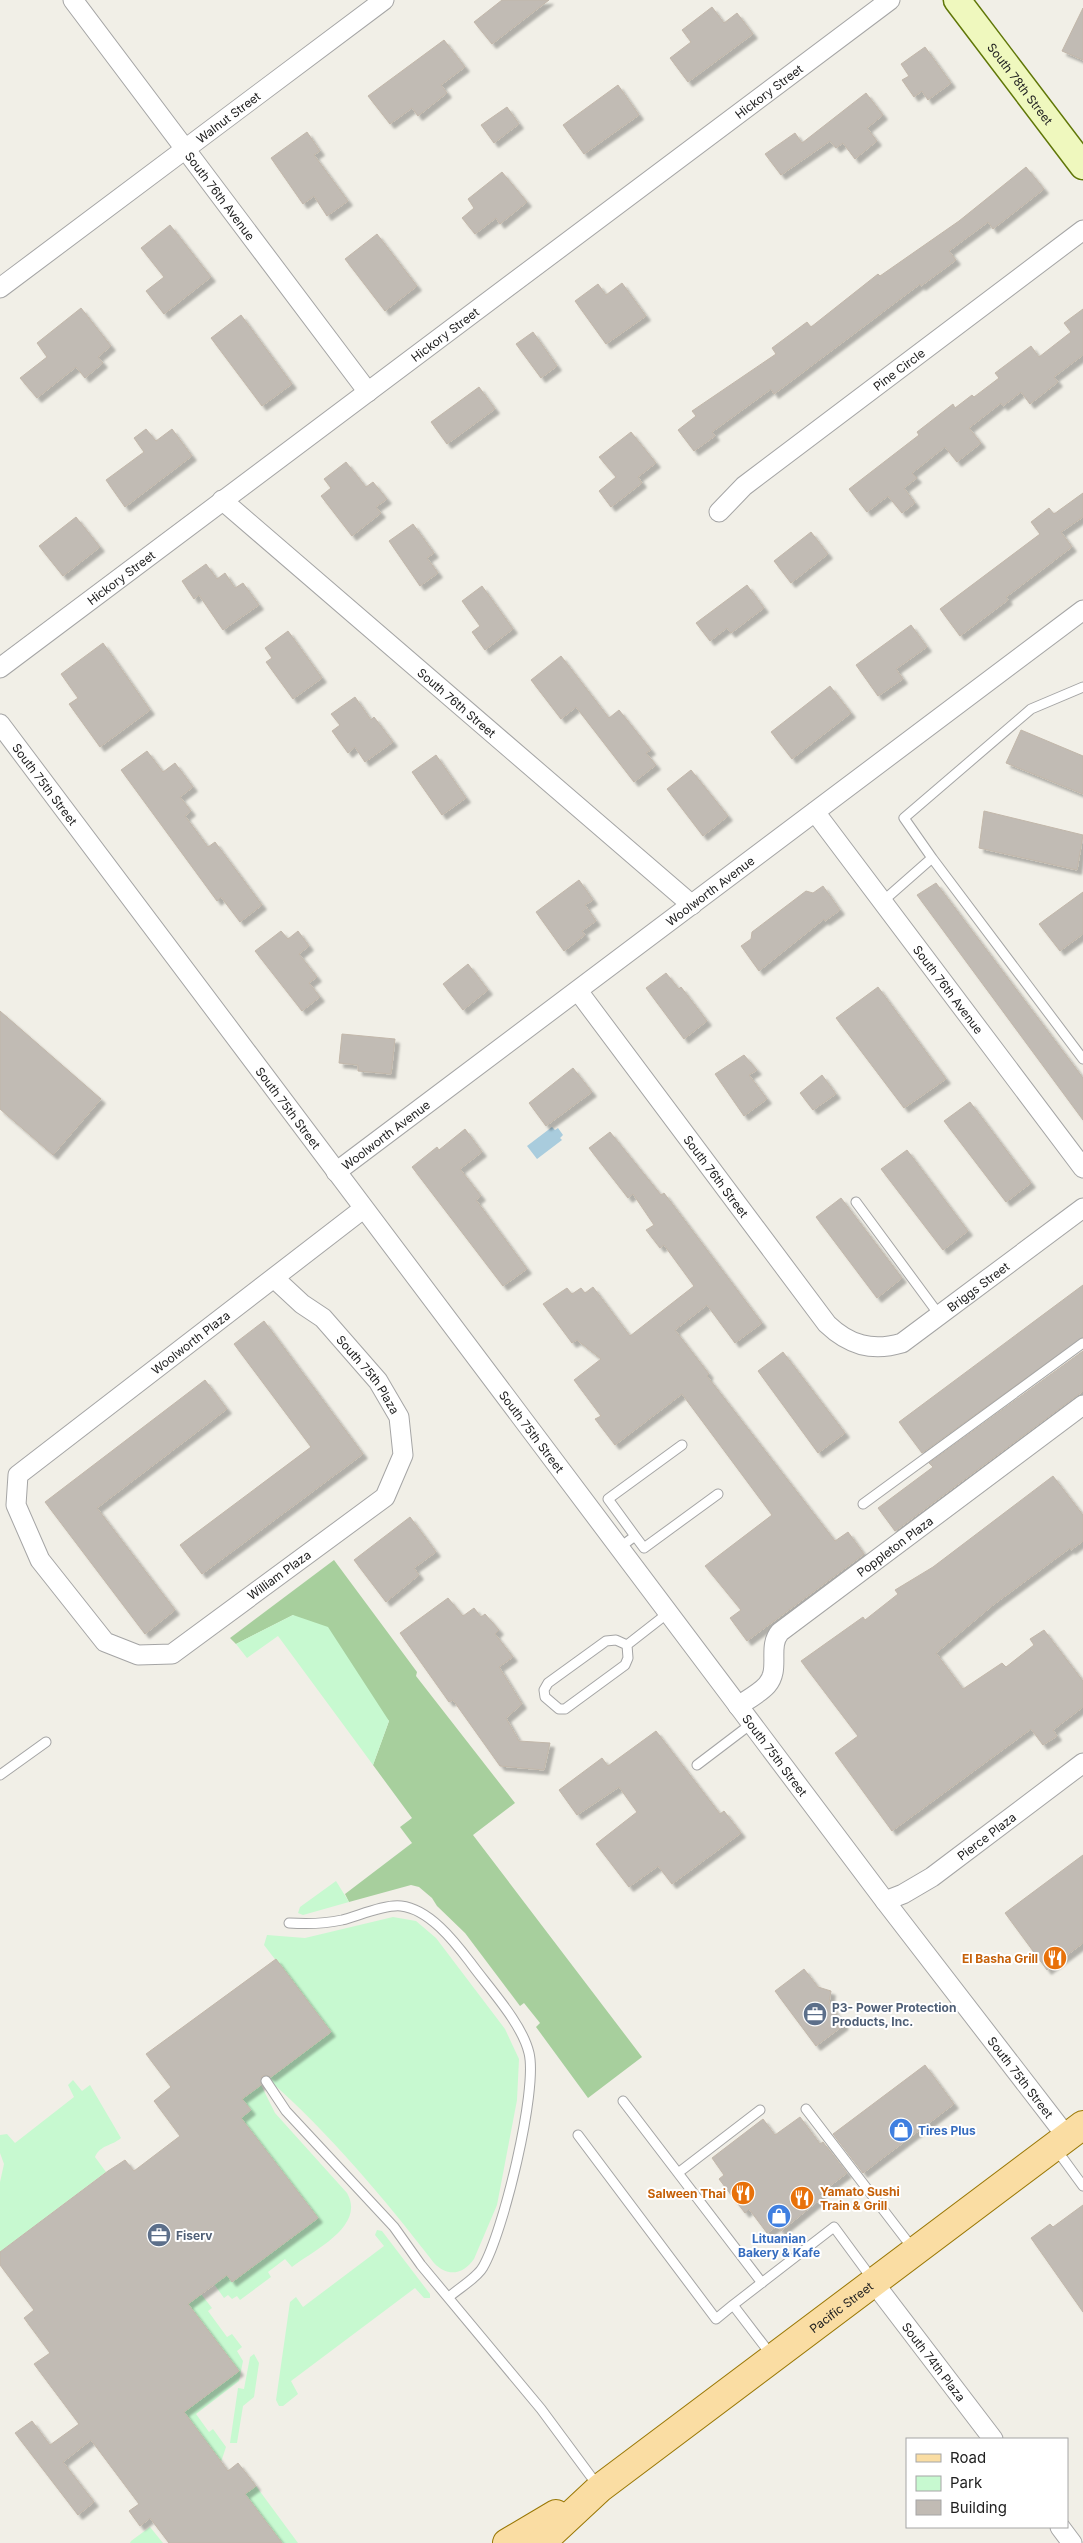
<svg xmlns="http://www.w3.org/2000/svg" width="1083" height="2543" font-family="Inter,sans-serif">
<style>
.forest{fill:#a7cf9d}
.park{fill:#c7f9d0}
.water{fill:#a9ccdd}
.building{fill:#c1bbb4;stroke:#c2b7aa;filter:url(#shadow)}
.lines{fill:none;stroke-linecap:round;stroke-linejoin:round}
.lane-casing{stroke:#a5a5a5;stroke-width:11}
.street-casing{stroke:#a5a5a5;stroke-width:21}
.secondary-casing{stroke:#607708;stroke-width:29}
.primary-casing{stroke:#997704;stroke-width:30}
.lane{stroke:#fff;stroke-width:9}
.street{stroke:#fff;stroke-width:19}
.secondary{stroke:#eff8be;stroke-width:26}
.primary{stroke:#fadda3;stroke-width:28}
.labels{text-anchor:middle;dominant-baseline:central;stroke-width:4;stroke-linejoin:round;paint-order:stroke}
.street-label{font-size:12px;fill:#212121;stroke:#fff}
.food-label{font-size:12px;font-weight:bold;fill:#c56008;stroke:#fff;text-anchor:end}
.service-label{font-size:12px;font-weight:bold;fill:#4e5e75;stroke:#fff;text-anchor:start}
.shop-label{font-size:12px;font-weight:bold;fill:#366cbe;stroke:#fff;text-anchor:start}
</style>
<defs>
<filter id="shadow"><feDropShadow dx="4.5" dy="4.5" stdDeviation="1" flood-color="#0004"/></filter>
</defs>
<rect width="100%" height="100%" fill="#f1efe7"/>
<!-- forest -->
<path class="forest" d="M334 1560 417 1672 416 1676 515 1803 473 1835 642 2057 588 2098 536 2027 540 2023 524 2003 520 2006 465 1933 437 1906 432 1898 419 1887 411 1885 349 1902 345 1894 412 1843 400 1827 412 1818 373 1765 389 1721 293 1615 236 1644 230 1638Z"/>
<!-- park -->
<path class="park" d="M293 1615 328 1627 389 1721 373 1765 278 1636 247 1658 236 1644Z
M336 1881 349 1902 303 1915 298 1913 300 1907Z
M393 1917 416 1921 436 1938 505 2029 519 2059 517 2100 497 2205 474 2259C463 2275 447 2277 434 2263 384 2198 330 2134 268 2079L331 2032 264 1945 267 1935 305 1938Z
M73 2080 82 2091 90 2085 121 2138C112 2146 100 2145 95 2157L106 2172 0 2252V2182L4 2164 0 2153V2135L7 2134 15 2143 74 2097 68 2085Z
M261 2085 275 2113 347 2193C366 2226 314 2250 292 2267L285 2259 268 2272 271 2277 240 2300 237 2296 232 2299 228 2295 224 2298 214 2284 227 2275 232 2281 318 2218 241 2118 251 2110 242 2099Z
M377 2230 382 2231 430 2294V2298H424L415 2288 291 2381 298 2394 283 2406H279L276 2400 290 2302 296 2297 303 2307 384 2246 375 2235Z
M201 2294 212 2308 208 2311 227 2337 232 2334 242 2347 237 2351 243 2361 239 2381 196 2414 209 2432 213 2429 226 2447 221 2462 184 2412 239 2371 188 2304Z
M254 2354 259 2363 254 2397 243 2406 237 2443H230L238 2388 244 2389 250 2357Z
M256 2486 298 2543H282L245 2494Z
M150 2527 163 2543H130L131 2541Z"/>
<!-- water -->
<path class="water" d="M552 1127 555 1130 558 1128 563 1135 560 1138 562 1140 537 1159 527 1146Z"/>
<!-- building -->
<path class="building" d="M502 0H549L492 44 474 22Z
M712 7 724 23 737 13 753 34 688 82 670 58 691 42 682 30Z
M1083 8V60L1062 51Z
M444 40 465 67 441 85 447 93 418 116 412 108 390 124 368 96Z
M925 47 951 83 928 100 922 91 914 97 902 80 909 76 901 64Z
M618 85 639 115 584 154 563 125Z
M866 93 883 115 867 128 877 141 855 159 843 143 836 148 830 141 781 175 765 154 795 133 802 143Z
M507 107 519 124 494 143 481 125Z
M307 132 320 151 314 155 348 201 327 216 314 196 303 204 271 158Z
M1026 167 1044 189 993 229 988 222 949 251 956 260 921 286 920 284 774 394 771 389 712 432 715 436 694 451 678 430 696 416 692 411 776 354 772 348 807 322 811 327 878 274 880 276 959 221Z
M502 172 527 202 500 224 496 218 475 234 462 218 474 208 468 199Z
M170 225 211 277 164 314 146 291 164 277 141 248Z
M377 234 417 286 385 311 345 259Z
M622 283 646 316 606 344 575 301 598 284 606 295Z
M81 308 111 346 98 357 103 363 85 378 76 367 37 398 20 378 47 357 37 343Z
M1083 309V355L1054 377 1058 382 1030 404 1021 392 1003 406 1001 403 969 428 981 443 957 462 945 447 912 473 917 478 904 488 915 503 902 513 888 496 867 512 849 489 919 435 917 432 953 404 955 408 972 395 974 397 999 378 995 373 1031 346 1039 357 1071 332 1064 323Z
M241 315 292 384 262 406 211 338Z
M533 332 557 366 541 378 516 344Z
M479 387 495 409 447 444 431 422Z
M146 429 156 441 172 429 192 456 125 507 106 480 144 452 134 438Z
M631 432 656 463 638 477 642 483 611 507 599 491 616 477 599 457Z
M346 462 366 487 373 482 387 499 376 507 381 513 352 536 321 496 331 488 324 479Z
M1083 493V517L1061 532 1072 547 1006 597 1008 600 960 636 940 609 1040 534 1031 522 1049 508 1054 514Z
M76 517 100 547 63 576 39 546Z
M413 524 434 553 427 558 438 573 420 586 389 541Z
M811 532 828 554 791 583 774 561Z
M206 564 217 579 225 573 235 588 243 583 259 605 223 630 199 595 194 599 182 581Z
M747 585 764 608 731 633 727 628 710 641 696 623Z
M482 586 513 629 485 650 472 632 480 626 462 601Z
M911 625 927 647 896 669 903 679 878 696 856 665Z
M288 631 322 678 293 699 266 662 272 658 265 648Z
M103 643 150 710 100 747 69 704 78 698 61 674Z
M561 656 609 718 619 710 651 750 646 753 656 765 634 782 576 707 561 719 531 680Z
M830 686 851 713 792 759 771 732Z
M355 697 371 720 374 717 393 742 365 762 355 747 348 753 332 731 340 725 331 714Z
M1021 730 1083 756V794L1006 763Z
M147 751 163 772 175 763 193 787 180 797 191 811 185 816 208 847 215 842 262 905 240 922 221 897 217 901 121 770Z
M436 755 466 798 442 815 412 772Z
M691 770 728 816 703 836 667 789Z
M984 811 1083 835 1077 870 979 848Z
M579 880 593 900 585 905 596 921 582 931 585 935 564 951 536 912Z
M936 883 1083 1078V1120L917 895Z
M823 886 840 910 825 921 824 919 759 971 741 946 751 939 752 932 806 891 813 893Z
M1083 892V934L1060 951 1039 924Z
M281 931 288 939 298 931 309 946 299 954 317 977 309 983 320 997 302 1011 255 951Z
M468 964 488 990 463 1010 443 984Z
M666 973 679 989 681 987 707 1021 684 1039 646 988Z
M878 987 946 1079 904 1108 836 1018Z
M0 1011 101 1099 53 1155 0 1109Z
M342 1034 395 1039 391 1074 358 1071V1065L339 1063Z
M744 1055 757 1070 749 1075 767 1099 744 1116 715 1074Z
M573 1068 592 1092 546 1126 529 1103Z
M822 1075 836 1094 813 1110 800 1093Z
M970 1102 1031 1183 1006 1202 944 1121Z
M465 1129 482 1152 460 1169 481 1196 476 1200 527 1269 503 1286 412 1167 437 1147 439 1150Z
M610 1132 661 1195 664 1193 762 1323 735 1343 707 1305 675 1330 709 1374 707 1376 835 1541 848 1532 864 1554 747 1641 730 1618 741 1610 705 1566 772 1515 682 1394 615 1445 595 1419 601 1416 574 1380 601 1359 577 1340 572 1343 543 1304 567 1288 572 1294 581 1288 585 1293 593 1287 630 1336 694 1286 664 1245 660 1248 646 1230 654 1225 633 1194 628 1198 589 1148Z
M907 1150 968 1231 943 1250 881 1169Z
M841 1198 902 1278 877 1298 816 1217Z
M1083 1285V1337L922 1453 899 1422Z
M264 1321 363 1454 202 1574 180 1545 311 1447 234 1344Z
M1083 1351V1391L895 1531 878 1508 933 1467 929 1463Z
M783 1352 845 1433 818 1453 758 1371Z
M205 1380 227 1409 97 1508 175 1610 145 1634 45 1502Z
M1053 1476 1083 1515V1541L1071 1550 1070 1548 993 1605 936 1653 963 1689 1002 1663 1006 1667 1034 1645 1030 1639 1044 1630 1083 1681V1707L1053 1730 1057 1736 1043 1745 1031 1729 892 1831 835 1753 858 1736 801 1661 863 1617 865 1620 898 1594 895 1590 933 1567Z
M410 1517 436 1552 414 1568 419 1575 386 1602 354 1560Z
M448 1598 463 1616 474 1608 481 1617 485 1614 499 1630 495 1634 513 1657 499 1667 522 1704 506 1718 519 1741 550 1743 544 1770 500 1766 453 1700 449 1702 400 1633Z
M656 1731 720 1814 724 1811 741 1833 672 1884 658 1866 629 1887 596 1844 637 1812 619 1787 577 1815 559 1790 602 1758 608 1766Z
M1083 1855V1943L1047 1970 1005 1913Z
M276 1959 331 2032 271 2077 266 2075 262 2076 261 2085 242 2099 251 2110 241 2118 318 2218 232 2282 227 2275 188 2304 239 2371 184 2412 228 2471 238 2463 256 2486 245 2494 282 2543H169L150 2518 140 2526 129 2511 139 2504 91 2440 63 2462 94 2502 78 2515 15 2433 32 2421 50 2445 79 2424 34 2364 50 2353 24 2318 34 2310 0 2265V2252L108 2171 125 2160 134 2171 180 2136 154 2101 171 2087 146 2054Z
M804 1969 818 1987 831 1991 829 2003 844 2025 816 2046 775 1991Z
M925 2065 954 2104 863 2173 833 2134Z
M800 2117 820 2144 823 2142 847 2173 819 2194 822 2198 781 2231 777 2226 767 2233 749 2209 745 2213 719 2179 724 2175 712 2158 763 2119 775 2135Z
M1083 2205V2312L1031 2238 1050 2224 1053 2227Z"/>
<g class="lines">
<!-- lane casing -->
<g class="lane-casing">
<path id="lane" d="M932 858 1083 1059
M882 902 932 858 904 818 1031 709 1083 687
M856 1202 940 1316
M863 1504 1083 1343
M635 1536 644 1548 718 1494
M619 1548 635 1536 608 1499 682 1445
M627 1645 616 1640 606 1641 548 1683 544 1690 545 1697 559 1709H565L625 1665 628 1658 627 1645 668 1613
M697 1765 751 1724
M0 1775 46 1742
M289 1923C306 1924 324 1924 342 1920 358 1916 385 1904 401 1906 429 1909 454 1941 470 1962 488 1987 522 2023 529 2053 538 2090 503 2233 483 2267 477 2278 459 2288 449 2297
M266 2081 286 2111 394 2227 421 2265 541 2409 598 2486
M623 2101 762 2283
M806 2109 914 2250
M578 2135 716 2319 733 2305
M1056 2149 1083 2186
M678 2173 760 2110
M772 2356 733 2305 834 2227 873 2280"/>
</g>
<!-- street casing -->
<g class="street-casing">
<g id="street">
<path id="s1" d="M73 0 368 392"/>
<path id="s2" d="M0 288 384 0"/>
<path id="s3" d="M222 500 692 905"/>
<path id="s4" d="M719 512 744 486 1083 230"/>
<path id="s5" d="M0 668 890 0"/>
<path id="s6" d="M0 724 885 1901 1067 2137"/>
<path id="s7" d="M815 812 1083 1168"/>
<path id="s8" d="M578 991 827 1324C849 1345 872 1352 902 1343L1083 1208"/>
<path id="s9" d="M336 1172 1083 610"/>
<path id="s10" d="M274 1278 302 1304 323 1318 378 1381 399 1417 403 1455 385 1497 172 1654 138 1655 105 1642 40 1560 16 1505 18 1475 363 1209"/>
<path id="s11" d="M738 1706C747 1700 760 1693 767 1685 781 1669 767 1647 780 1632L1083 1405"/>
<path id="s12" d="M885 1901 903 1894 932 1877 1083 1763"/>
<path id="s13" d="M874 2283 993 2439"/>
<path d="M1060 2527 1072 2543"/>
</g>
</g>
<!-- secondary casing -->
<g class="secondary-casing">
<g id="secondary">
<path id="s14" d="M957 0 1083 166"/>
</g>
</g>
<!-- primary casing -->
<g class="primary-casing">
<g id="primary">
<path d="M507 2543 556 2514"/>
<path id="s15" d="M541 2543 600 2488 1083 2125"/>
</g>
</g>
<!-- lane -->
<use href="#lane" class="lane"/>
<!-- street -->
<use href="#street" class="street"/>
<!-- secondary -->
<use href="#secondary" class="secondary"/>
<!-- primary -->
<use href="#primary" class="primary"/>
</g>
<!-- icons -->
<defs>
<g id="restaurant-disc" transform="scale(1.25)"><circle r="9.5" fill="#e8710a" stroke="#fff"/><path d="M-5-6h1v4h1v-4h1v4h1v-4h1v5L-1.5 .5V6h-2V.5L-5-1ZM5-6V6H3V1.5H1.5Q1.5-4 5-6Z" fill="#fff"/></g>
<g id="office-disc" transform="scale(1.25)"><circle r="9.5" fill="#5c6f8a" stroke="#fff"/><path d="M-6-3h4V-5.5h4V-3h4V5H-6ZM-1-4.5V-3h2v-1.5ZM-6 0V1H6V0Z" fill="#fff"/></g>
<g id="shop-disc" transform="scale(1.25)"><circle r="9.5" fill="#3f7fe0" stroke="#fff"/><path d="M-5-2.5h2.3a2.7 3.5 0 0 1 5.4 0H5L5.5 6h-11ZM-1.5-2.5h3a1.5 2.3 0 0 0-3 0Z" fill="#fff"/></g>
</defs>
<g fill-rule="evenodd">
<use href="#restaurant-disc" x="1055" y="1958"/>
<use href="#office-disc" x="815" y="2014"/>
<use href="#shop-disc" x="901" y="2130"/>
<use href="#restaurant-disc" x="743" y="2193"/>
<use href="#restaurant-disc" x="802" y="2198"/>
<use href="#shop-disc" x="779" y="2216"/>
<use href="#office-disc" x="159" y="2235"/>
</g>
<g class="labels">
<!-- street labels -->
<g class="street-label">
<text stroke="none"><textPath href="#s14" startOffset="105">South 78th Street</textPath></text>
<text stroke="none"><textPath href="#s5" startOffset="961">Hickory Street</textPath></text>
<text stroke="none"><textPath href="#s2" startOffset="285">Walnut Street</textPath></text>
<text stroke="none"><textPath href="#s1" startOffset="245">South 76th Avenue</textPath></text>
<text stroke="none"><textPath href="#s5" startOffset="556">Hickory Street</textPath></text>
<text stroke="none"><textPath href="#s4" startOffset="230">Pine Circle</textPath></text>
<text stroke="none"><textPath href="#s5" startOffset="151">Hickory Street</textPath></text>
<text stroke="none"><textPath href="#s3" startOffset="310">South 76th Street</textPath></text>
<text stroke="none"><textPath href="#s6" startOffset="75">South 75th Street</textPath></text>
<text stroke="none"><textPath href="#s9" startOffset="468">Woolworth Avenue</textPath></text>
<text stroke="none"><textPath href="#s7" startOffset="222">South 76th Avenue</textPath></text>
<text stroke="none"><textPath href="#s6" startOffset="480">South 75th Street</textPath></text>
<text stroke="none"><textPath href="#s9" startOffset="62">Woolworth Avenue</textPath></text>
<text stroke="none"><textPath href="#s8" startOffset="231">South 76th Street</textPath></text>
<text stroke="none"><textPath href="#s8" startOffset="592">Briggs Street</textPath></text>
<text stroke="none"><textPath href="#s10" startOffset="1019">Woolworth Plaza</textPath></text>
<text stroke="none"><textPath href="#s10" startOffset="136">South 75th Plaza</textPath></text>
<text stroke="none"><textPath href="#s6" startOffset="885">South 75th Street</textPath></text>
<text stroke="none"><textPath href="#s11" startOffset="235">Poppleton Plaza</textPath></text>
<text transform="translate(279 1575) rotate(-36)">William Plaza</text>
<text stroke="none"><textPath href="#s6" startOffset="1290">South 75th Street</textPath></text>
<text stroke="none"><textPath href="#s12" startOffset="121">Pierce Plaza</textPath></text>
<text stroke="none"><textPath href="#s6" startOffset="1695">South 75th Street</textPath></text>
<text stroke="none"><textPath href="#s15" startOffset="382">Pacific Street</textPath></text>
<text stroke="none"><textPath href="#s13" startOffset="99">South 74th Plaza</textPath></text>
</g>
<!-- food labels -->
<g class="food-label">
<text x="1038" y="1958">El Basha Grill</text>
<text x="820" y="2191" text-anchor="start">Yamato Sushi<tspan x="820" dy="14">Train &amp; Grill</tspan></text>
<text x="726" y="2193">Salween Thai</text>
</g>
<!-- service labels -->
<g class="service-label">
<text x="832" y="2007">P3- Power Protection<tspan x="832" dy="14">Products, Inc.</tspan></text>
<text x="176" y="2235">Fiserv</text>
</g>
<!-- shop labels -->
<g class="shop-label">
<text x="918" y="2130">Tires Plus</text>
<text x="779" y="2238" text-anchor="middle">Lituanian<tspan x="779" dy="14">Bakery &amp; Kafe</tspan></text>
</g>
</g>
<!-- legend -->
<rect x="906" y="2438" width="162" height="90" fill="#ffffff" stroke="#a6a6a6"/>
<rect x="916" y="2454" width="25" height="8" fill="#fadda3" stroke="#a6a6a6"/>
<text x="950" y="2463" font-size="15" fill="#212121">Road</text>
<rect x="916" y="2476" width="25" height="15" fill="#c7f9d0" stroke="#a6a6a6"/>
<text x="950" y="2488" font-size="15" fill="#212121">Park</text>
<rect x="916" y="2500" width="25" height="15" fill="#c1bbb4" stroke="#a6a6a6"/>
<text x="950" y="2513" font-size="15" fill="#212121">Building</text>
</svg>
